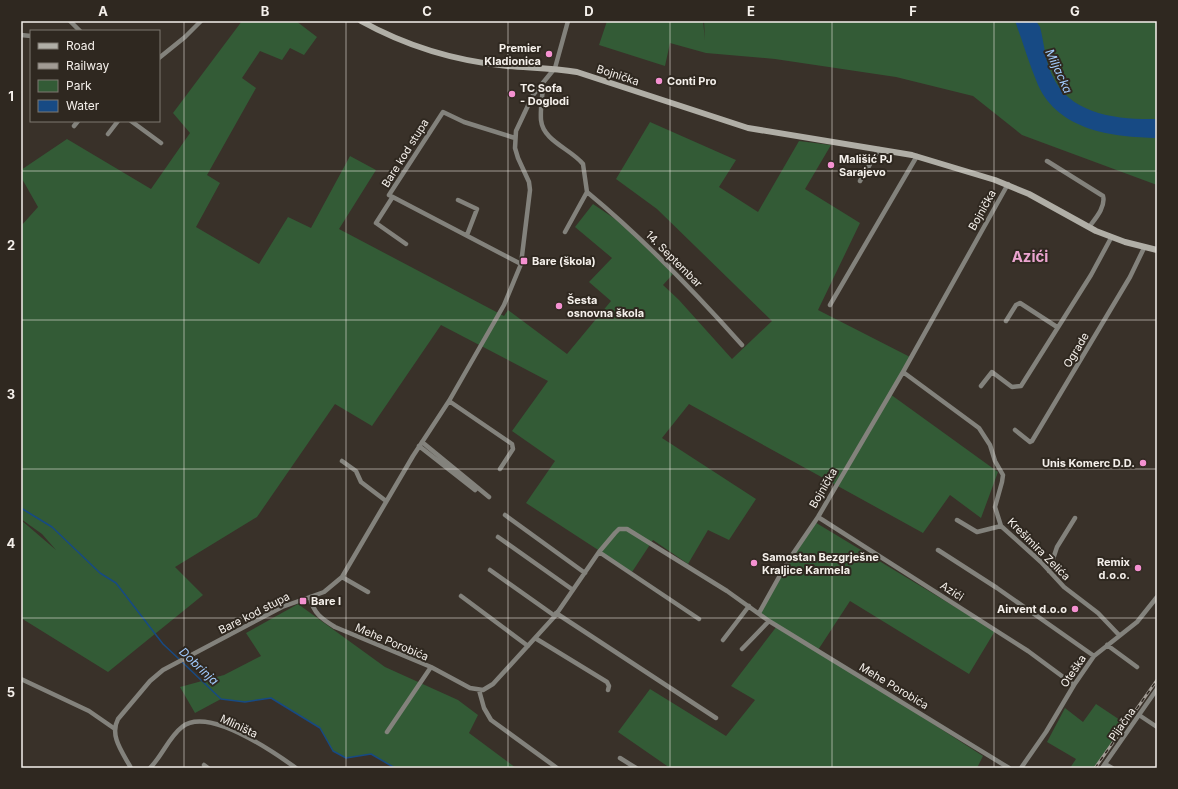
<svg xmlns="http://www.w3.org/2000/svg" width="1178" height="789" font-family="Inter,sans-serif">
<style>
.green{fill:#335b36}
.water{fill:#174a84}
.lines{fill:none;stroke-linecap:round;stroke-linejoin:round}
.stream{stroke:#174a84;stroke-width:1.5}
.street{stroke:#83827c;stroke-width:4.5}
.secondary{stroke:#b0aea6;stroke-width:6}
.rail-casing{stroke:#a19b94;stroke-width:3}
.rail{stroke:#2f2820;stroke-width:1.5;stroke-dasharray:4.5;stroke-linecap:butt}
.grid{fill:none;stroke:#f5f0eb;stroke-width:1;stroke-opacity:0.55}
.poi-dot{fill:#f591d1;stroke:#2f2820;stroke-width:1.5}
.labels{text-anchor:middle;dominant-baseline:central;stroke-width:4;stroke-linejoin:round;paint-order:stroke}
.poi-label{font-size:11px;font-weight:bold;fill:#f5f0eb;stroke:#2f2820;text-anchor:start}
.street-label{font-size:11px;fill:#f5f0eb;stroke:#2f2820}
.water-label{font-size:12px;font-style:italic;fill:#a1cafd;stroke:#2f2820}
.district-label{font-size:15px;font-weight:bold;fill:#eba4d0;stroke:#2f2820}
.neatline{fill:none;stroke:#f5f0eb;stroke-width:1.5}
.grid-label{font-size:13px;text-anchor:middle;font-weight:bold;fill:#f5f0eb}
</style>
<rect width="100%" height="100%" fill="#393129"/>
<!-- green -->
<path class="green" d="M242 21H296L317 37 304 55 290 48 282 60 260 51 242 78 256 88 207 175 220 183 196 227 259 264 288 217 311 228 350 156 376 170 339 229 504 316 508 310 567 354 611 301 589 282 612 258 575 227 593 204 627 227 673 274 663 285 679 300 732 359 772 321 657 209 616 179 650 122 736 160 719 187 758 212 799 141 831 145 805 189 860 223 818 310 912 358 890 394 998 472 981 518 950 495 923 533 689 404 662 438 756 499 729 540 708 530 688 564 653 540 632 572 526 503 555 461 512 431 548 381 441 325 372 426 335 404 257 517 175 567 203 595 108 672 21 618V520L56 550 42 534 21 519V226L38 207 21 177V170L67 139 151 189 190 133 173 113Z
M607 21H703L705 40 704 21H1157V185L1022 135 973 96 896 77 775 59 706 53 670 43 665 66 599 45Z
M813 521 995 631 969 674 850 601 818 650 983 756 977 768H670L618 732 650 689 726 736 755 700 731 686 777 626 758 612Z
M298 604 385 667 458 700 478 715 469 733 516 768H395L371 754 346 758 333 751 320 728 271 698 245 702 221 699 195 713 180 687 224 675 261 656 246 633Z
M1096 704 1126 724 1095 768H1070L1076 759 1047 742 1065 708 1083 722Z"/>
<!-- water -->
<path class="water" d="M1015 21H1036L1040 27C1044 42 1045 60 1052 75 1069 115 1119 120 1157 119V138C1113 137 1059 131 1038 85 1029 64 1023 42 1015 21Z"/>
<g class="lines">
<!-- stream -->
<path class="stream" d="M21 508 52 527 100 573 116 583 163 644 179 659
M182 662 221 699 245 702 271 698 320 728 333 751 346 758 371 754 395 768"/>
<!-- street -->
<path class="street" d="M70 21 80 31
M21 35 31 36
M159 58 185 37 201 21
M543 83C543 95 540 107 541 120 543 141 571 149 583 164L587 192C644 239 693 290 742 345
M131 121 161 143
M74 126 78 121
M108 134 118 121
M515 138 464 122 443 112 389 195 521 264
M1047 161 1103 196C1106 207 1095 219 1089 227
M860 181 879 149
M392 198 376 223 406 244
M458 200 477 209 467 235
M565 232 587 192
M830 305 917 156
M1006 321 1016 305 1020 303 1057 327
M903 372 979 428 990 445 995 461 1003 475 1002 482 995 507 1001 526 1041 562 1064 587 1098 613 1119 635
M981 386 992 372 1012 387 1021 386 1091 275 1111 238
M449 401 512 444 513 449 500 469
M1015 430 1030 442 1032 441 1130 277 1144 248
M422 442 489 497
M419 446 475 490
M342 461 356 471 361 482 386 501
M505 515 585 573
M818 517 1028 651 1074 685
M957 520 977 532 1001 526
M498 537 573 590
M938 550 997 588 1094 656
M599 552 699 619
M490 570 555 616
M1049 571 1057 547 1075 518
M342 577 368 592
M461 596 528 646
M310 597C313 613 322 619 335 627L431 667 470 688 483 690 493 684 555 616 599 552 615 533 619 529H627L727 591 769 621 1009 768
M556 613 716 718
M759 613 788 561 818 517 903 372 1008 184
M535 638 607 682 609 686 608 690
M723 640 749 606
M1107 645 1137 667
M742 649 769 621
M21 679 89 711 115 729
M479 690 484 708 491 720 557 768
M1139 715 1157 727
M387 732 431 667
M620 758 636 768
M1105 764 1112 768
M204 765 208 768
M131 768C123 753 109 736 118 719L150 681 163 670 282 607 324 592 342 577 413 456 449 401 504 305 521 264 530 190 529 182 518 158 515 148 516 131 533 95 555 68 568 21
M150 768C162 756 169 737 182 727 208 706 275 753 296 768
M1021 768 1046 732 1074 685 1094 656 1137 622 1157 597
M1102 768 1157 689"/>
<!-- secondary -->
<path class="secondary" d="M361 21C406 46 456 61 507 66 530 68 553 68 577 72L748 128 912 155 995 180 1029 194 1096 231 1125 242 1157 250"/>
<!-- rail casing -->
<g class="rail-casing">
<path id="rail" d="M1095 768 1157 680"/>
</g>
<!-- rail -->
<use href="#rail" class="rail"/>
</g>
<!-- grid -->
<path class="grid" d="M184 21V768M346 21V768M508 21V768M670 21V768M832 21V768M994 21V768M21 171H1157M21 320H1157M21 469H1157M21 618H1157"/>
<!-- markers -->
<g class="poi-dot">
<circle cx="549" cy="54" r="4"/>
<circle cx="659" cy="81" r="4"/>
<circle cx="512" cy="94" r="4"/>
<circle cx="831" cy="165" r="4"/>
<rect x="520" y="257" width="8" height="8" rx="2"/>
<circle cx="559" cy="306" r="4"/>
<circle cx="1143" cy="463" r="4"/>
<circle cx="754" cy="563" r="4"/>
<circle cx="1138" cy="568" r="4"/>
<rect x="299" y="597" width="8" height="8" rx="2"/>
<circle cx="1075" cy="609" r="4"/>
</g>
<g class="labels">
<!-- poi labels -->
<g class="poi-label">
<text x="541" y="48" text-anchor="end">Premier<tspan x="541" dy="13">Kladionica</tspan></text>
<text x="667" y="81">Conti Pro</text>
<text x="520" y="88">TC Sofa<tspan x="520" dy="13">- Doglodi</tspan></text>
<text x="839" y="159">Mališić PJ<tspan x="839" dy="13">Sarajevo</tspan></text>
<text x="532" y="261">Bare (škola)</text>
<text x="567" y="300">Šesta<tspan x="567" dy="13">osnovna škola</tspan></text>
<text x="1135" y="463" text-anchor="end">Unis Komerc D.D.</text>
<text x="762" y="557">Samostan Bezgrješne<tspan x="762" dy="13">Kraljice Karmela</tspan></text>
<text x="1130" y="562" text-anchor="end">Remix<tspan x="1130" dy="13">d.o.o.</tspan></text>
<text x="311" y="601">Bare I</text>
<text x="1067" y="609" text-anchor="end">Airvent d.o.o</text>
</g>
<!-- street labels -->
<g class="street-label">
<text transform="translate(618 75) rotate(18)">Bojnička</text>
<text transform="translate(405 153) rotate(-58)">Bare kod stupa</text>
<text transform="translate(982 210) rotate(-61)">Bojnička</text>
<text transform="translate(674 259) rotate(45)">14. Septembar</text>
<text transform="translate(1076 350) rotate(-59)">Ograde</text>
<text transform="translate(823 488) rotate(-60)">Bojnička</text>
<text transform="translate(1039 549) rotate(45)">Krešimira Zelića</text>
<text transform="translate(952 591) rotate(33)">Azići</text>
<text transform="translate(254 613) rotate(-27)">Bare kod stupa</text>
<text transform="translate(392 642) rotate(23)">Mehe Porobića</text>
<text transform="translate(1073 671) rotate(-56)">Oteška</text>
<text transform="translate(894 686) rotate(31)">Mehe Porobića</text>
<text transform="translate(1122 724) rotate(-55)">Pijačna</text>
<text transform="translate(239 726) rotate(25)">Mliništa</text>
</g>
<!-- water labels -->
<g class="water-label">
<text transform="translate(1059 71) rotate(65)">Miljacka</text>
<text transform="translate(199 666) rotate(43)">Dobrinja</text>
</g>
<!-- district labels -->
<g class="district-label">
<text x="1030" y="256">Azići</text>
</g>
</g>
<!-- border -->
<rect width="1178" height="789" fill="none" stroke="#2f2820" stroke-width="44"/>
<!-- legend -->
<rect x="30" y="30" width="130" height="92" fill="#2f2820" stroke="#7e7871"/>
<rect x="38" y="43" width="20" height="6" fill="#b0aea6" stroke="#7e7871"/>
<text x="66" y="50" font-size="12" fill="#f5f0eb">Road</text>
<rect x="38" y="63" width="20" height="6" fill="#a19b94" stroke="#7e7871"/>
<text x="66" y="70" font-size="12" fill="#f5f0eb">Railway</text>
<rect x="38" y="80" width="20" height="12" fill="#335b36" stroke="#7e7871"/>
<text x="66" y="90" font-size="12" fill="#f5f0eb">Park</text>
<rect x="38" y="100" width="20" height="12" fill="#174a84" stroke="#7e7871"/>
<text x="66" y="110" font-size="12" fill="#f5f0eb">Water</text>
<rect x="22" y="22" width="1134" height="745" class="neatline"/>
<g class="grid-label">
<text x="103" y="16">A</text>
<text x="265" y="16">B</text>
<text x="427" y="16">C</text>
<text x="589" y="16">D</text>
<text x="751" y="16">E</text>
<text x="913" y="16">F</text>
<text x="1075" y="16">G</text>
<text x="11" y="101">1</text>
<text x="11" y="250">2</text>
<text x="11" y="399">3</text>
<text x="11" y="548">4</text>
<text x="11" y="697">5</text>
</g>
</svg>
